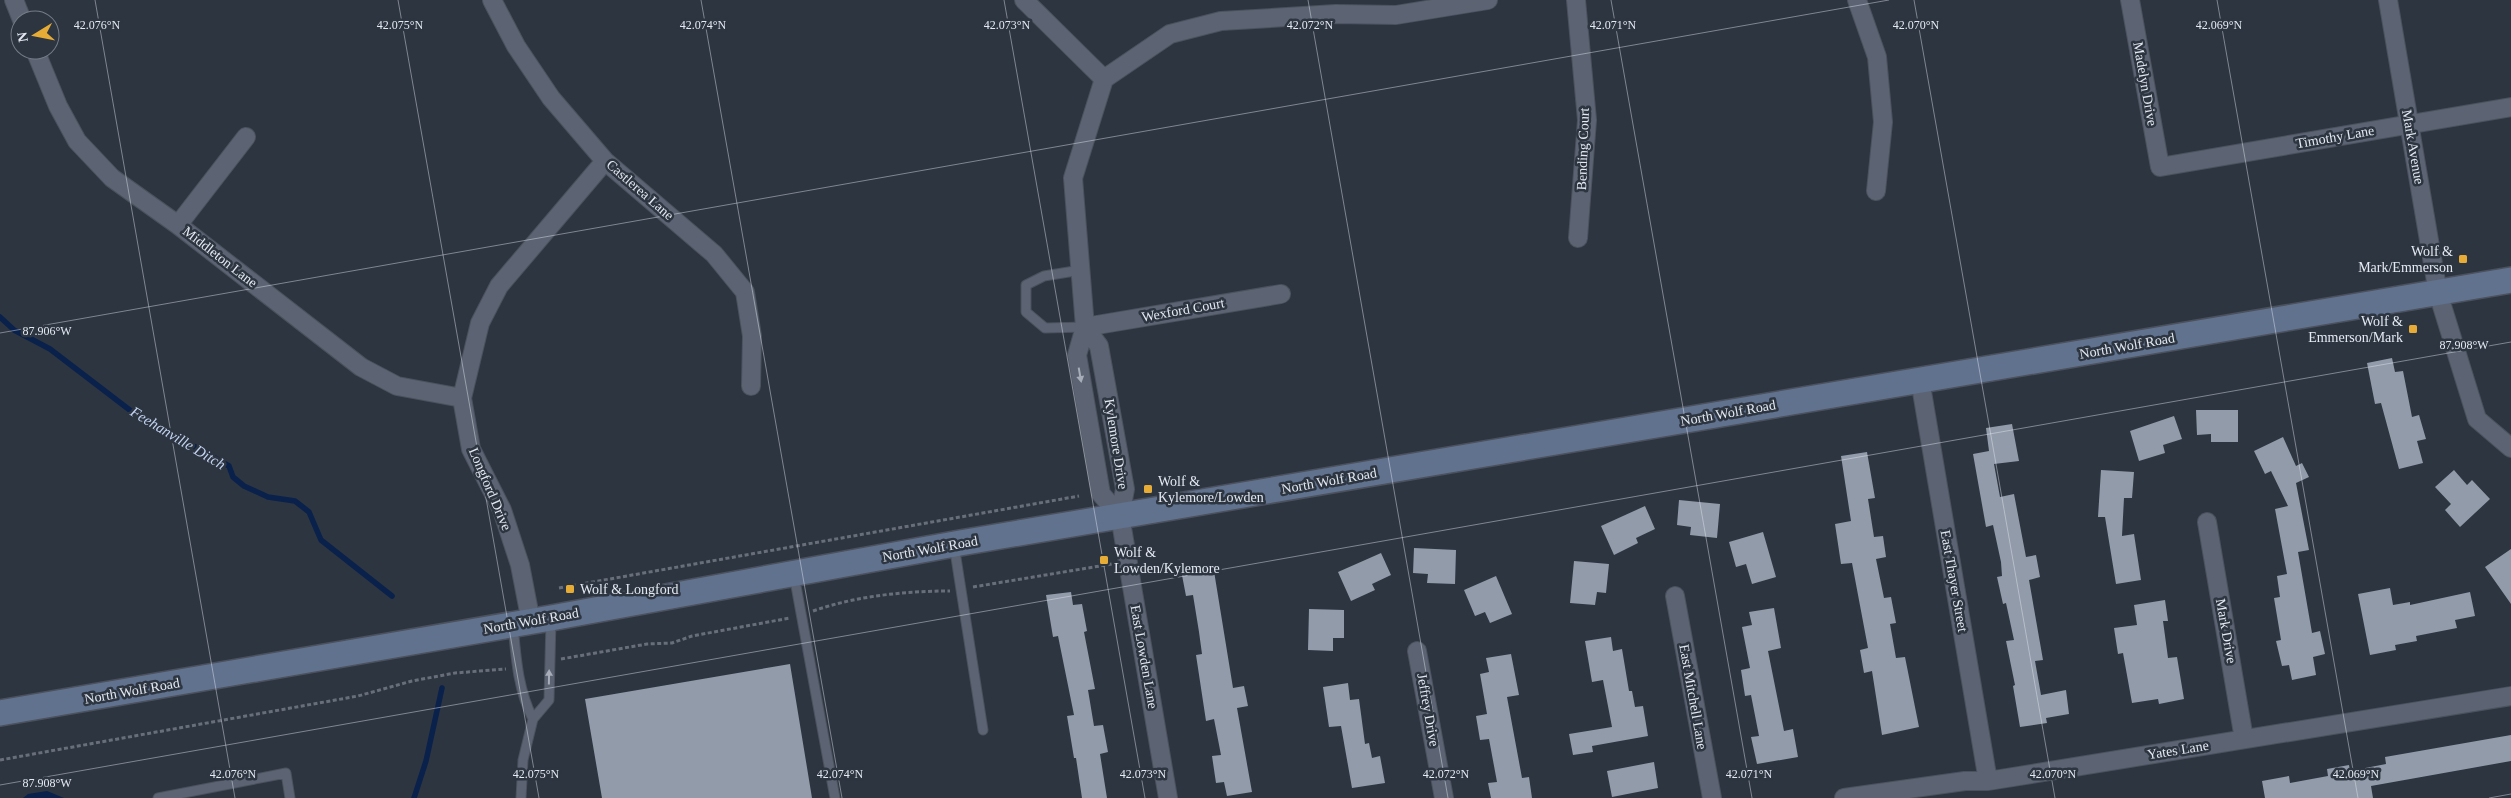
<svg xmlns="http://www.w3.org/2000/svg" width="2511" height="798" font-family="Georgia,serif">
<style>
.water{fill:#0a214b}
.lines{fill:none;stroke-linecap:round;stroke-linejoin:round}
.stream{stroke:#0a214b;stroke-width:5.5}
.building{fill:#929baa}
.service-casing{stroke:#4b515d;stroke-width:11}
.minor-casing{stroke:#4b515d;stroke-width:20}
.secondary-casing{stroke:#4b515d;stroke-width:28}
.path{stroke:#686f7a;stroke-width:3;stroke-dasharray:4 2.5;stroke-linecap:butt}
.service{stroke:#5c6473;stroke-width:9}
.minor{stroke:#5c6473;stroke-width:18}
.secondary{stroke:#61728f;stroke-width:25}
.oneway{fill:#a7adb9}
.ticks{fill:none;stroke:#e4e9f2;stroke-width:1;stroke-opacity:0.45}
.poi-dot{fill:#e6ac36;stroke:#2d3541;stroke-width:2}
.labels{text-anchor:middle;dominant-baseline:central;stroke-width:5;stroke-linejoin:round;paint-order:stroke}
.street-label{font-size:14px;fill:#e4e9f2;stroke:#2d3541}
.poi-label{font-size:14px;fill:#e4e9f2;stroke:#2d3541;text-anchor:start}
.water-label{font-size:15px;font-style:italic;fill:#c2d3f1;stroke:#2d3541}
.ticks-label{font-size:12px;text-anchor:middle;fill:#e4e9f2;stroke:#2d3541;stroke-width:5;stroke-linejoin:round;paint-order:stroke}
</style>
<rect width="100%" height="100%" fill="#2d3541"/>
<!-- water -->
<path class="water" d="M47 791 64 798H23L28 794Z"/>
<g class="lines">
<!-- stream -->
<path class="stream" d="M0 317 14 330 50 349 131 411 229 466 233 477 244 486 268 497 295 501 309 512 321 540 392 596
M414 798 426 761 442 688"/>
</g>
<!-- building -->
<path class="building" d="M2392 358 2395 372 2403 371 2412 417 2419 415 2426 439 2417 441 2423 463 2399 469 2381 403 2375 404 2367 363Z
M2196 410H2238V442H2211V434L2197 435Z
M2174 416 2182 439 2163 445 2165 453 2139 461 2130 431Z
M2012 424 2019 461 1994 464 2000 497 2014 494 2026 557 2036 555 2040 577 2029 580 2043 660 2035 661 2041 695 2066 690 2069 714 2046 718 2047 723 2020 727 2013 686 2015 685 2006 641 2014 640 2006 603 2003 604 1997 577 2002 576 2001 562 1993 525 1986 527 1973 454 1989 451 1986 428Z
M2283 437 2296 466 2302 463 2309 477 2296 483 2309 550 2298 552 2312 633 2320 631 2325 654 2313 657 2316 675 2292 680 2289 665 2282 666 2276 641 2281 640 2274 598 2280 597 2277 576 2287 574 2275 509 2288 506 2271 471 2265 474 2254 451Z
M1867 452 1875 498 1868 499 1874 537 1883 536 1886 557 1876 559 1884 598 1891 597 1896 623 1890 624 1896 658 1905 657 1919 727 1882 735 1872 671 1864 673 1860 650 1868 648 1852 563 1841 564 1835 524 1851 521 1841 456Z
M2101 470 2134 472 2132 498H2124L2122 536 2134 534 2141 580 2116 584 2105 517H2098Z
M2454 470 2467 485 2472 480 2490 499 2460 527 2445 510 2451 504 2435 487Z
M1679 500 1720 504 1717 538 1690 535 1691 527 1677 525Z
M1645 506 1655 529 1636 538 1638 543 1614 555 1601 526Z
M1763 532 1776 577 1752 584 1746 564 1736 567 1729 542Z
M1414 548 1456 550 1455 584 1427 583 1428 574 1413 573Z
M2511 549V604L2485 567Z
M1381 553 1391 575 1372 584 1375 590 1351 601 1338 572Z
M1574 561 1609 564 1606 593 1597 592 1595 605 1570 603Z
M1213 565 1233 688 1244 686 1248 706 1237 708 1252 792 1227 796 1224 782 1216 783 1212 756 1221 755 1214 719 1206 721 1196 655 1202 654 1199 632 1193 595 1186 596 1181 570Z
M1496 576 1512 614 1490 623 1485 612 1475 616 1464 590Z
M2390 588 2393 605 2410 602V605L2470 592 2475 616 2455 620 2457 628 2416 636 2417 641 2395 645 2396 650 2370 655 2358 594Z
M1071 592 1073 605 1082 604 1087 631 1084 632 1095 689 1088 690 1094 726 1103 725 1108 752 1100 754 1107 798H1082L1076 758H1074L1067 716 1074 715 1058 636 1053 637 1046 595Z
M2165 600 2168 621H2163L2168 658 2177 657 2184 699 2159 704 2158 699 2132 703 2123 653 2118 654 2114 628 2137 625 2134 605Z
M1774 608 1781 648 1768 651 1784 731 1793 729 1798 757 1757 764 1751 737 1759 736 1751 695 1745 696 1741 670 1750 668 1742 627 1752 625 1749 612Z
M1309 609 1344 610V638H1333V651L1308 650Z
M1611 637 1613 651 1622 649 1629 691H1632L1635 707 1643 706 1648 736 1592 746 1593 752 1573 755 1569 734 1612 727 1603 680 1592 682 1585 641Z
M1511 654 1519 695 1507 697 1522 778 1529 777 1532 798H1491L1488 783 1497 782 1489 739 1480 740 1476 716 1487 714 1480 674 1489 672 1486 658Z
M790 664 812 798H602L585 699Z
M1348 683 1350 700 1359 699 1365 744 1369 743 1372 758 1380 756 1385 783 1352 788 1341 726 1329 727 1323 687Z
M2511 735V761L2371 786 2373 798H2265L2262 781 2289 776 2290 783 2328 776 2327 769 2349 765 2350 771 2386 764 2385 757Z
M1654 762 1658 788 1612 797 1607 771Z"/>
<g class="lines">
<!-- service casing -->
<g class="service-casing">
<path id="service" d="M1081 270 1044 276 1026 285V312L1045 328 1085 327
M954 545 983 730
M794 575 835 798
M513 625C516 658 518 690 533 719
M158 798 286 773 290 798
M521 798 523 760 533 719 549 700 551 620"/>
</g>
<!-- minor casing -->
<g class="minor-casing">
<path id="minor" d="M14 0 22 20
M492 0 516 46 551 98 605 161 714 254 745 292 752 336 751 386
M1024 0 1104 79 1073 178 1085 327 1077 355 1101 494 1120 516
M1576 0 1587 120 1578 238
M1857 0 1877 57 1883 122 1876 191
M2130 0 2160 167 2511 107
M2388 0 2438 293 2477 419 2511 448
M35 50 58 106 77 141 112 178 178 225 361 367 397 386 462 398
M1104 79 1170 34 1221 21 1336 14 1396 15 1488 0
M178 225 246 137
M1085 327 1099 346 1125 489 1120 516 1168 798
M1085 327 1281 294
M1920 380 1988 781
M2207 522 2244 739
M1675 596 1712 798
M531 622 520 565 502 510 471 449 462 398 480 323 499 286 605 161
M1417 651 1444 798
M1844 798 1965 781H1988L2511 696"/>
</g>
<!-- secondary casing -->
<g class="secondary-casing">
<path id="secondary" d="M0 713 551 618 960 543 2511 280"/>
</g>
<!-- path -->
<path class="path" d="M973 587 1112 564
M559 588 1079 496
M813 611C856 596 905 591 950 591
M561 659 647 644 672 643 692 636 790 618
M0 760 358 696 412 681 455 673 506 669"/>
<!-- service -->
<use href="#service" class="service"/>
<!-- minor -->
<use href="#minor" class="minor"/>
<!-- secondary -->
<use href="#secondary" class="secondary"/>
</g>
<!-- one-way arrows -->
<defs><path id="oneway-solid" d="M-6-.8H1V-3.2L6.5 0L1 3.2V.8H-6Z" transform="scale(1.25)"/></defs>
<g class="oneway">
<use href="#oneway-solid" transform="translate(1080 375) rotate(80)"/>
<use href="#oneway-solid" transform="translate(549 677) rotate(-89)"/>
</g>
<!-- ticks -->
<path class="ticks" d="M95 0 235 798M398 0 539 798M701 0 842 798M1004 0 1145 798M1308 0 1448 798M1611 0 1752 798M1914 0 2055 798M2217 0 2358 798M0 333 1889 0M0 785 2511 342M2489 798 2511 794"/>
<!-- markers -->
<g class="poi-dot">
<rect x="2458" y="254" width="10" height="10" rx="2.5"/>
<rect x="2408" y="324" width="10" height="10" rx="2.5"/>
<rect x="1143" y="484" width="10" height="10" rx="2.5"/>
<rect x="1099" y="555" width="10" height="10" rx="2.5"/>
<rect x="565" y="584" width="10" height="10" rx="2.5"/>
</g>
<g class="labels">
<!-- street labels -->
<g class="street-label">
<text transform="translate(2145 84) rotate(80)">Madelyn Drive</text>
<text transform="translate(2335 137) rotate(-10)">Timothy Lane</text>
<text transform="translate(2413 147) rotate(80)">Mark Avenue</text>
<text transform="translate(1583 149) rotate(-88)">Bending Court</text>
<text transform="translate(640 190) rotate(41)">Castlerea Lane</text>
<text transform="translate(220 257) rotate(38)">Middleton Lane</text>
<text transform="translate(1183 310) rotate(-10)">Wexford Court</text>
<text transform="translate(2127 346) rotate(-10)">North Wolf Road</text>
<text transform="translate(1728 413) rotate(-10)">North Wolf Road</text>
<text transform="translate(1116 444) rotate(81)">Kylemore Drive</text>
<text transform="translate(1329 481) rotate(-10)">North Wolf Road</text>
<text transform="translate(490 489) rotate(67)">Longford Drive</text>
<text transform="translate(930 549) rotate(-10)">North Wolf Road</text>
<text transform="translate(1954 581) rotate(80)">East Thayer Street</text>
<text transform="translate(531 621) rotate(-10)">North Wolf Road</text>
<text transform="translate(2226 631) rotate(80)">Mark Drive</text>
<text transform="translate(1144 657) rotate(80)">East Lowden Lane</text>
<text transform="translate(132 691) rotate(-10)">North Wolf Road</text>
<text transform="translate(1693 697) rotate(80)">East Mitchell Lane</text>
<text transform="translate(1428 710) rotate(80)">Jeffrey Drive</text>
<text transform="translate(2178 750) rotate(-9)">Yates Lane</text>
</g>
<!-- poi labels -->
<g class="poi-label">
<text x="2453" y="251" text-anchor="end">Wolf &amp;<tspan x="2453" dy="16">Mark/Emmerson</tspan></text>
<text x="2403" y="321" text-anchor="end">Wolf &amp;<tspan x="2403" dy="16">Emmerson/Mark</tspan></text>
<text x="1158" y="481">Wolf &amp;<tspan x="1158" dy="16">Kylemore/Lowden</tspan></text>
<text x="1114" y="552">Wolf &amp;<tspan x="1114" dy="16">Lowden/Kylemore</tspan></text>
<text x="580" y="589">Wolf &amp; Longford</text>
</g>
<!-- water labels -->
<g class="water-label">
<text transform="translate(178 438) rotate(31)">Feehanville Ditch</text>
</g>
</g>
<g class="ticks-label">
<text x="97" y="29">42.076°N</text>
<text x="400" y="29">42.075°N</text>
<text x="703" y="29">42.074°N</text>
<text x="1007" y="29">42.073°N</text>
<text x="1310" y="29">42.072°N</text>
<text x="1613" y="29">42.071°N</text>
<text x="1916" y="29">42.070°N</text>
<text x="2219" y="29">42.069°N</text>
<text x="47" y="335">87.906°W</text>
<text x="2464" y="349">87.908°W</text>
<text x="233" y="778">42.076°N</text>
<text x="536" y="778">42.075°N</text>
<text x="840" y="778">42.074°N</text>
<text x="1143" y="778">42.073°N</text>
<text x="1446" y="778">42.072°N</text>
<text x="1749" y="778">42.071°N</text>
<text x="2053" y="778">42.070°N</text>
<text x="2356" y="778">42.069°N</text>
<text x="47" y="787">87.908°W</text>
</g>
<!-- north arrow -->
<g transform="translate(35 35) rotate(260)"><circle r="24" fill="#2d3541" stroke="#767d88"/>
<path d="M0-4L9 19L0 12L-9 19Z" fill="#e6ac36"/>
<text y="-8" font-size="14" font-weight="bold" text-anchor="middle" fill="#e4e9f2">N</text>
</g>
</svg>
